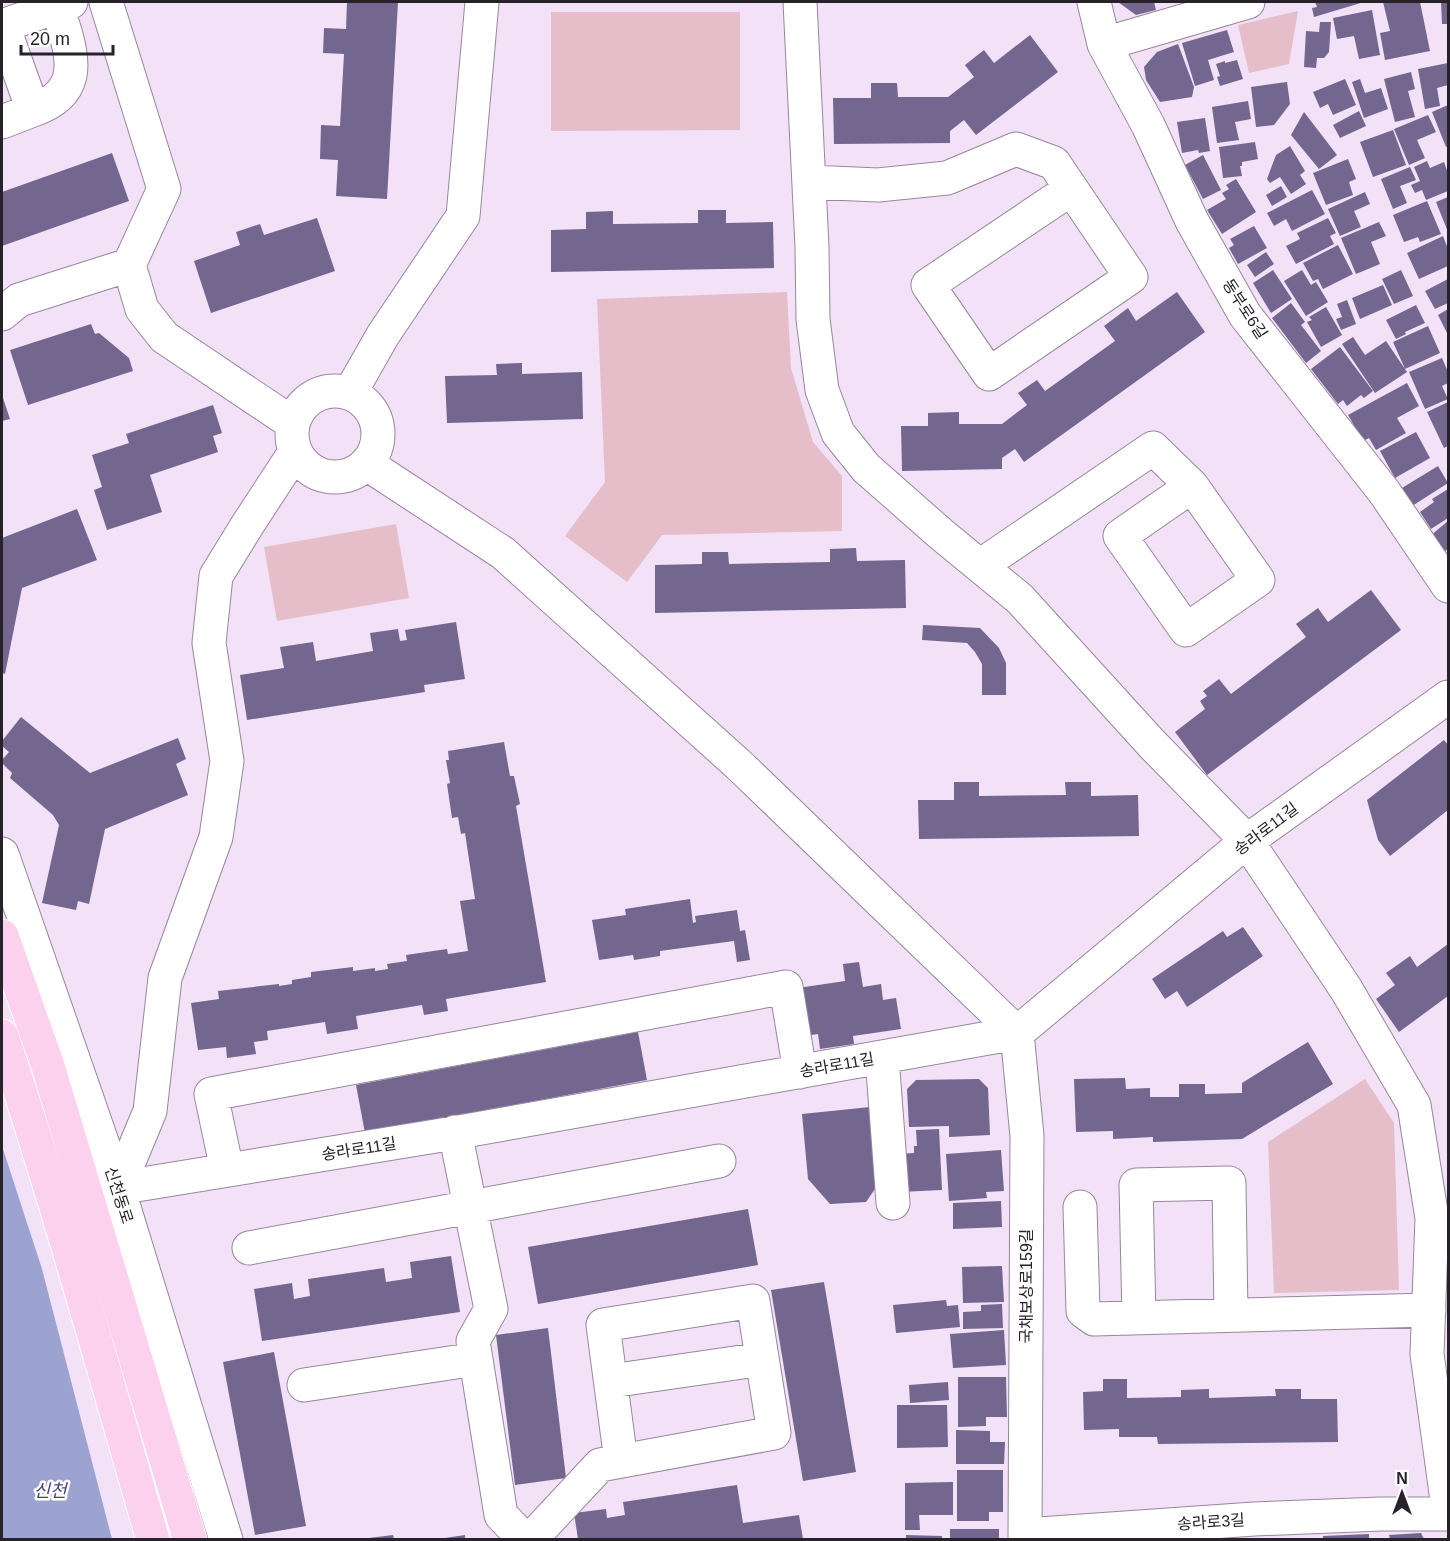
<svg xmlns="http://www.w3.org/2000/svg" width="1450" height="1541" font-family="Helvetica,'Noto Sans KR',sans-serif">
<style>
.green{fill:#e5bec9}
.water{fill:#9da3d0}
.building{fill:#73668f}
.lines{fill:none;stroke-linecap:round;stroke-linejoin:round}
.minor-casing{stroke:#97879b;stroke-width:35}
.major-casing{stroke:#fff;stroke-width:35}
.minor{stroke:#fff;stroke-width:33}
.major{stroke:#fbd1ee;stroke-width:33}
.labels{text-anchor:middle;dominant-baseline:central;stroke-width:5;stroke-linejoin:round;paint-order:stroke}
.street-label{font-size:16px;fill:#272129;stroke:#fff}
.water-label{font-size:18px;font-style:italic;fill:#444882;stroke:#fff}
</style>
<rect width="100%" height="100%" fill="#f2e1f7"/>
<!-- green -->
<path class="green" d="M1298 11 1289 64 1249 73 1238 25Z
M551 12H740V130L551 131Z
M787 292 791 368 813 442 842 476V531L662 535 627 582 565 536 605 482 597 299Z
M396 524 409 598 277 621 264 547Z
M1365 1079 1394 1123 1399 1290 1274 1293 1268 1142Z"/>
<!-- water -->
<path class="water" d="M2 1146 42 1269 112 1539H2Z"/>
<!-- building -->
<path class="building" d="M347 2H398L387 199 336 196 338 160 320 159 321 125 340 126 344 54 323 53 324 28 346 29Z
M1118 2H1154L1156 10 1136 15Z
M1315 2H1364L1314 17 1312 8 1317 7Z
M1383 2H1420L1430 51 1385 60 1380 33 1390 31Z
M1441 2H1448V24H1442Z
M1372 10 1380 55 1359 59 1354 36 1337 39 1333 18Z
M1320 22H1331L1329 52 1324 58H1317L1316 68 1304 67 1306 31 1319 32Z
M1227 30 1234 52 1208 60 1214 80 1195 86 1182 43Z
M1030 35 1058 72 976 135 964 120 950 131V143L834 144 833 98H871V83H897L898 97H948L974 77 965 65 984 50 994 63Z
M1178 44 1194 87 1192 97 1160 102 1146 80 1144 67 1157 52Z
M1237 60 1243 79 1220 86 1217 77 1220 76 1216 64 1225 61V63Z
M1448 63V85L1437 88 1440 106 1425 109 1418 69Z
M1411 72 1415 89 1408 91 1415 117 1395 122 1384 79Z
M1345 79 1356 105 1333 115 1328 104 1320 108 1313 92Z
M1360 79 1365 93 1381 88 1388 109 1364 118 1352 82Z
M1287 82 1290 104 1274 125 1256 127 1251 87Z
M1248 101 1251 119 1235 122 1239 140 1217 143 1212 107Z
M1448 105V146L1446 147 1432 112Z
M1359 111 1366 126 1340 138 1333 125Z
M1304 112 1337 155 1319 169 1291 135Z
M1428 115 1436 132 1417 140 1425 158 1409 165 1394 129Z
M1205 118 1210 151 1199 153 1198 150 1182 153 1177 122Z
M1393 130 1406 165 1373 177 1360 142Z
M1255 142 1258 159 1242 162V166H1240L1242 176 1223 178 1219 147Z
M1290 146 1305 171 1300 175 1306 184 1291 194 1280 177 1270 183 1267 179 1276 155Z
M112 153 129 201 2 246V192Z
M1203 155 1221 190 1203 199 1185 165Z
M1348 159 1356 179 1349 182 1353 195 1326 205 1313 173Z
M1427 161 1430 168 1444 162 1448 173V191L1426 200 1422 190 1415 193 1411 185 1420 181 1414 167Z
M1410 167 1416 180 1400 186 1407 203 1393 209 1381 179Z
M1236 179 1256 212 1222 234 1207 210 1226 199 1222 193 1229 189 1226 185Z
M1281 186 1287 197 1272 206 1266 195Z
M1312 190 1325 214 1292 231 1286 219 1274 226 1267 213Z
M1365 192 1370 204 1354 211 1361 227 1340 236 1328 209Z
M1448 197V232L1436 202Z
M1427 201 1441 234 1420 242 1418 237 1404 242 1393 215Z
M698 210H726V223L773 222 774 268 551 272V230L586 229V212L613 211V224L698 223Z
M317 218 335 271 211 313 194 261 240 245 236 232 260 224 264 235Z
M1328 218 1336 233 1330 236 1334 244 1296 264 1286 246 1300 239 1297 233Z
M1379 222 1386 236 1371 242 1380 264 1356 274 1341 238Z
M1254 226 1267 248 1238 264 1229 248 1234 245 1230 239Z
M1443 236 1448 249V266L1419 279 1407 253Z
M1338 245 1353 274 1323 289 1318 279 1313 281 1303 263Z
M1266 252 1274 264 1255 277 1247 265Z
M1273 270 1292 299 1271 313 1253 283Z
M1302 270 1311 285 1316 282 1328 302 1306 316 1284 281Z
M1401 270 1413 296 1394 304 1382 279Z
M1448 279V303L1435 309 1425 291Z
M1383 285 1392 305 1360 319 1352 298Z
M1177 292 1205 332 1024 462 1015 449 1002 458V469L902 471 901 426H928V413L959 412V424H1002L1027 405 1018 393 1037 380 1045 391 1115 341 1104 326 1128 308 1136 321Z
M1347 300 1356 324 1341 330 1336 319 1342 317 1337 304Z
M1291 303 1305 322 1301 325 1321 351 1306 363 1272 318Z
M1416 305 1425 323 1405 332 1406 334 1396 339 1386 320Z
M1326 307 1342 335 1321 347 1307 322 1312 320 1309 317Z
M1448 309V335L1438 315Z
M91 324 95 334 99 333 129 358 133 371 28 405 10 350Z
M1428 326 1440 353 1405 369 1393 342Z
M1353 337 1365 355 1386 341 1407 372 1375 393 1342 344Z
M1340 347 1373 391 1364 398 1361 395 1347 406 1343 400 1338 404 1311 369Z
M1442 358 1448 372V383L1442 386 1448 399 1425 409 1409 372Z
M522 363V374L582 372 583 419 447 423 445 376 497 375 496 364Z
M1407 383 1419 406 1397 418 1406 433 1376 450 1369 438 1363 441 1348 415Z
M2 395 10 419 2 421Z
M1448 402V446L1444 448 1427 412Z
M213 405 222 433 213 436 218 452 150 475 162 512 107 530 94 490 102 487 92 455 129 443 126 434Z
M1416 432 1430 458 1395 478 1380 451Z
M1438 466 1448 483 1409 508 1397 491Z
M1448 489V518L1431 529 1420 512 1434 502 1432 499Z
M77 509 97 560 22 588 5 674 2 673V538Z
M1448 521V549L1444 552 1430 536Z
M856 548 857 561 905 560 906 608 655 613V565L702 564V552H728L729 564 830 562V549Z
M1371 590 1401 630 1207 775 1175 732 1205 709 1200 701 1207 696 1203 691 1219 679 1231 694 1306 637 1296 624 1318 608 1328 622Z
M456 622 465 679 424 685 425 692 247 720 240 675 284 668 280 647 313 642 316 661 373 651 370 633 398 629 400 641 407 640 405 630Z
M923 625 980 628 999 648 1006 663V695H982V664L975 652 967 643 922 640Z
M21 717 90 773 178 738 186 759 176 764 188 795 105 829 89 904 78 901 76 910 42 903 59 825 53 815 10 778 12 773 2 763V760L9 752 2 746V741Z
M1444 740 1448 745V810L1390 856 1378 840 1367 800Z
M504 742 510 776H514L520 804 516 806 546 982 446 999 448 1011 424 1015 422 1005 356 1016 358 1029 327 1034 325 1022 267 1031 268 1040 254 1042 256 1054 227 1058 226 1047 198 1050 191 1003 219 999 218 991 279 984V986L292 984V980L311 977V972L353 967V971L375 968V971L388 969 387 964 407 961 406 955 447 949 448 954 468 951 460 901 475 899 465 833 461 834 458 817 452 818 447 784 450 783 446 760H449L448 751Z
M954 782H979V796L1066 795 1065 782H1091V796L1138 795 1139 836 919 839 918 800H954Z
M690 899 693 923 696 922 695 916 737 910 740 931 745 930 750 960 737 962 734 941 660 951V956L634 960 633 955 599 960 592 920 626 915 625 909Z
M1243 927 1263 956 1187 1007 1177 991 1165 999 1152 979 1223 931 1227 937Z
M1448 944V996L1399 1032 1376 999 1395 985 1386 973 1410 956 1417 967Z
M859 962 863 987 881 984 883 1000 896 998 901 1029 853 1036 854 1044 820 1049 818 1034 805 1036 798 988 845 981 843 964Z
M638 1032 647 1080 365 1133 356 1085Z
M1308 1042 1333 1084 1242 1139 1153 1142V1137L1113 1139V1131L1076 1132 1074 1079 1125 1078 1126 1089 1150 1088V1097H1179V1084H1205V1094L1242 1093V1083Z
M979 1079 988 1088 990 1135 949 1137V1126L909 1127 907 1089 916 1080Z
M880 1106 886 1173 866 1202 830 1204 808 1179 802 1114Z
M939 1129 942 1190 899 1192 898 1154 914 1153V1146H917L916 1130Z
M1001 1150 1004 1191 986 1192 987 1198 949 1201 946 1154Z
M1001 1201 1002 1227 953 1229V1203Z
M748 1209 758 1265 538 1304 528 1247Z
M451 1256 460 1312 262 1341 254 1289 292 1283 294 1299 310 1296 308 1279 384 1268 386 1282 412 1278 410 1262Z
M1002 1266 1004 1302 963 1303 962 1267Z
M824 1282 856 1472 803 1481 771 1290Z
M946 1300 947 1306 958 1305 960 1327 896 1333 893 1305Z
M1002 1304 1003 1328 963 1329V1312L981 1311V1305Z
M548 1328 566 1478 515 1485 496 1335Z
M1004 1330 1006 1365 953 1368 950 1334Z
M274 1352 306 1526 255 1535 223 1362Z
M958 1377H1006L1007 1417H986V1426L958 1427Z
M1103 1379H1127V1398L1181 1397V1390L1209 1389V1398L1276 1396 1275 1389H1301V1399H1337L1338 1442 1158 1444 1157 1437H1119V1429L1084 1430 1083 1392 1103 1391Z
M948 1382 949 1400 910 1403 909 1385Z
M897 1405H947L948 1447 897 1448Z
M956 1430 990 1431V1442H1005L1004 1464H956Z
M957 1470H1003V1512H989V1521H957Z
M953 1482V1515H919L920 1530H905V1483Z
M737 1485 743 1523 799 1515 803 1539H756V1538L745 1539H578L574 1513 606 1509 607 1518 625 1515 623 1502Z
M950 1529H999V1539H950Z
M1421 1533 1424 1539H1390L1389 1535Z
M1369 1534V1539H1323V1536Z
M393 1535 394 1539H369V1538Z
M465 1535V1539H445V1538Z
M906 1535 942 1536V1539H906Z"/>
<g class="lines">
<!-- minor casing -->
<g class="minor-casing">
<path id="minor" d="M106 2 164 189 129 265
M800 2 812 247 813 319 822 390 838 433 866 468 941 534 1020 599 1152 744 1247 841 1346 989 1414 1105 1432 1218 1427 1354 1448 1508
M1094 2 1104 44 1148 125 1192 221 1245 315 1385 493 1448 586
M2 26 71 2
M1104 44 1248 2
M33 110C78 95 76 64 63 25
M2 122 33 110 3 26
M809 182 878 185 947 178 1016 149 1054 163 1131 277 989 374 928 285 1071 189
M2 314 19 300 129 265 142 309 164 337 292 423
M292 434a43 43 0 1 1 86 0a43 43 0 1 1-86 0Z
M350 393 383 335 463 216 482 2
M367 464 503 553 739 765 1017 1033
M980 566 1153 448 1192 486 1258 580 1186 630 1120 536 1192 486
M2 854 118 1188 226 1540
M1017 1033 1027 1136 1025 1540
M882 1057 893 1203
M455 1132 491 1309 473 1341 501 1515 525 1540
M227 1170 211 1094 786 987 800 1072
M118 1188 436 1136 1017 1033 1247 841 1448 697
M118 1188 150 1111 165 978 216 837 227 761 209 643 216 576 248 524 295 452
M1080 1207 1083 1311 1094 1319 1429 1310
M249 1248 719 1161
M1139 1318 1136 1185 1229 1183 1231 1315
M611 1381 762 1359
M304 1385 476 1359
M1025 1535 1254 1519 1381 1514H1448
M530 1540 600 1465 774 1433 753 1301 603 1325 621 1461"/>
</g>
<!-- major casing -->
<g class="major-casing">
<path id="major" d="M2 936 48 1066 190 1540
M2 1036C57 1202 104 1371 153 1540"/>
</g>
<!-- minor -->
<use href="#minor" class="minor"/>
<!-- major -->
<use href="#major" class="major"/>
</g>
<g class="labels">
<!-- street labels -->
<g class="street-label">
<text transform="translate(1245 309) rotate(57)">동부로6길</text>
<text transform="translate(1266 829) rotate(-37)">송라로11길</text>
<text transform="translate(837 1065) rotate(-10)">송라로11길</text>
<text transform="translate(359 1149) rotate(-9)">송라로11길</text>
<text transform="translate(119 1195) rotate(72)">신천동로</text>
<text transform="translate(1026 1286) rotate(-90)">국채보상로159길</text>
<text transform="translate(1211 1522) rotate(-4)">송라로3길</text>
</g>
<!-- water labels -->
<g class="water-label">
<text x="50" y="1491">신천</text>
</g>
</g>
<!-- border -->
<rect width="1450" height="1541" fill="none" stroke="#272129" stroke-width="6"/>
<!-- north arrow -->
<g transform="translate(1402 1493)" stroke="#ffffff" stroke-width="4.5" paint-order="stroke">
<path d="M0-4.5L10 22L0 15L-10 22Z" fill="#272129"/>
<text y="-9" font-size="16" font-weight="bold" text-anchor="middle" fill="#272129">N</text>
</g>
<!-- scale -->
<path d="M21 45v9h92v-9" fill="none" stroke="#272129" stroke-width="3"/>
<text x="30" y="45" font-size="18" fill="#272129" stroke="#ffffff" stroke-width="4.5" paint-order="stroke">20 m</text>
</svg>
